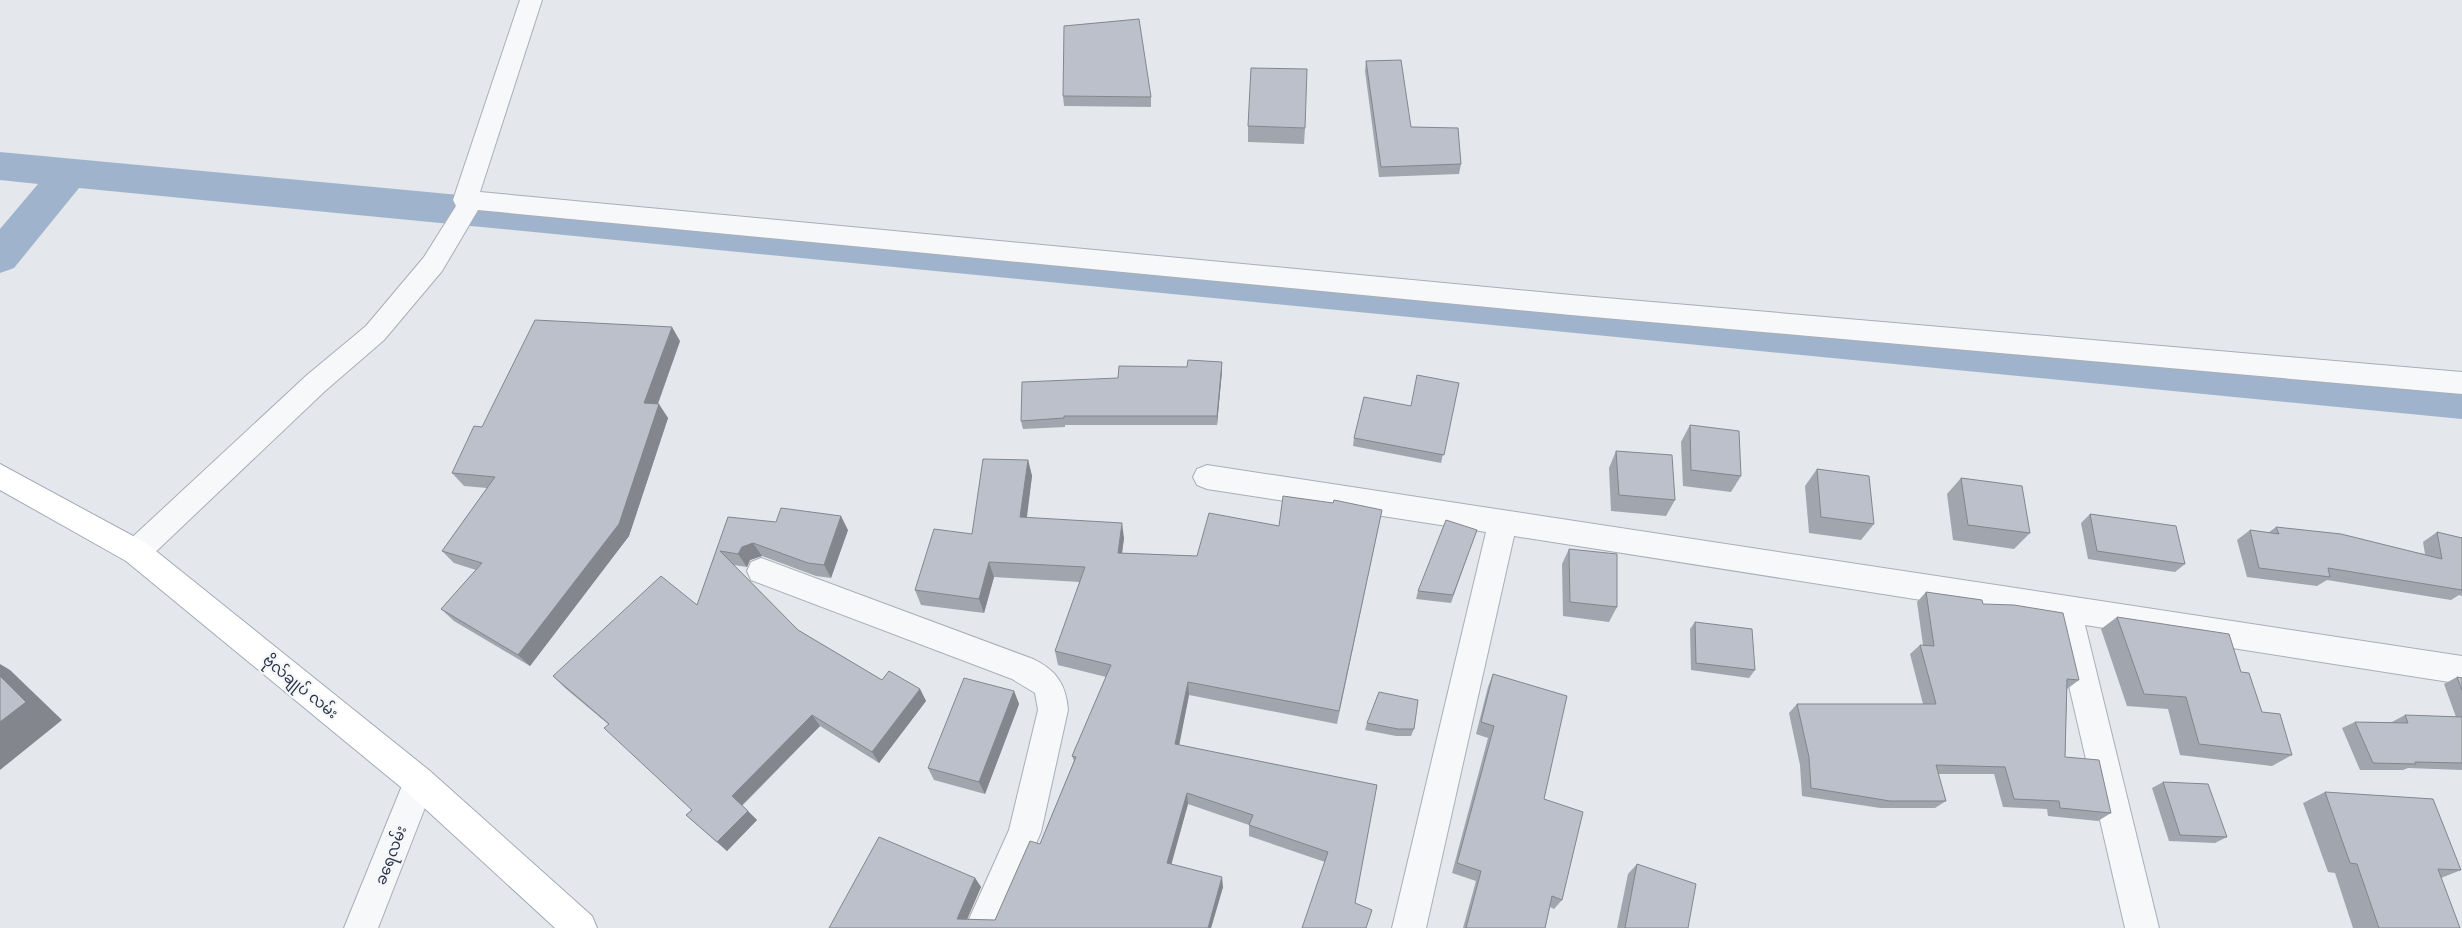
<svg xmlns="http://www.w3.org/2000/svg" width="2462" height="928" font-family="'Noto Sans','Noto Sans Myanmar',sans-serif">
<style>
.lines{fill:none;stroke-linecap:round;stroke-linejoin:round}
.canal{fill:#9fb4cc;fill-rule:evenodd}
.minor-casing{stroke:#a9aeb7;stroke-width:2}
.major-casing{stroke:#a3abb8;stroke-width:2}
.minor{fill:#f7f8fa;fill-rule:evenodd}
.major{fill:#fff;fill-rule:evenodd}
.wall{fill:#a1a5ae}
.shaded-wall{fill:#83868d}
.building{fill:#bbc0ca;stroke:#83868d}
.labels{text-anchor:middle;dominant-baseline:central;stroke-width:4.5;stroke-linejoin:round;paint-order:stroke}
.street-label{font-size:15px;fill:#2b3445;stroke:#f4f6f9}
</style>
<rect width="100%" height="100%" fill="#e4e7ec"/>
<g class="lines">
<!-- canal -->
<path class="canal" d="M0 152 2462 383V419L79 188 14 268 0 273V229L38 184 0 180Z"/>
<!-- minor casing -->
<g class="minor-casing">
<path id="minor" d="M520 0H542L480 192 1571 295 2462 372V394L1571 315 478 210 442 271 384 340 325 391 146 561 136 565 126 561 122 552 126 543 307 375 366 326 424 257 456 206 453 200Z
M1207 465 2462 656V684L2085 625 2159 928H2125L2054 621 1514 536 1426 928H1392L1486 532 1207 489 1197 485 1193 477 1197 469Z
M761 558 1033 659C1056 670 1066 684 1068 710L1041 832 999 928H965L1009 830 1038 710 1035 693 1012 679 751 580 747 571 751 562Z
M419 767 430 771 435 782 378 928H344L408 771Z"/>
</g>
<!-- major casing -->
<g class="major-casing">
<path id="major" d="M0 464 146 543 430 771 592 916 597 928H555L408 793 126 561 0 490Z"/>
</g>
<!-- minor -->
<use href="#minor" class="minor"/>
<!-- major -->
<use href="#major" class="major"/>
</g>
<!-- wall -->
<path class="wall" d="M1366 61 1411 127 1461 164 1459 174 1379 177 1365 71Z
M1063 96 1151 97V107L1064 106Z
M1248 126 1305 128 1304 144 1248 142Z
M680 341 658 404 668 418 629 536 530 666 454 621 441 609 476 570 454 563 442 551 487 488 464 486 452 473 482 427Z
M1222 362V371L1217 425H1065V427L1023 429 1021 421 1118 378Z
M1459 383 1441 463 1353 446 1354 438 1411 406Z
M1690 425 1741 476 1731 492 1683 486 1681 442Z
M1616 451 1675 500 1666 516 1611 511 1609 468Z
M1028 460 1032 476 1026 518 1124 538 1122 553 1197 556 1279 526 1382 510 1337 724 1189 695 1179 745 1377 785 1355 903 1366 928 1325 862 1249 836V825L1188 804 1171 864 1223 887 1211 928H829L975 878 981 887 967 920H995L1040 844 1074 761 1072 756 1106 677 1058 665 1055 651 1080 582 994 577 984 613 921 605 915 590 972 534Z
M1817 469 1874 524 1861 540 1809 533 1805 486Z
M1961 478 2030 533 2014 549 1953 540 1947 494Z
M2090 514 2185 564 2175 572 2088 559 2081 523Z
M728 517 848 530 831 578 816 576 762 556 750 560 747 567 734 565 798 630 882 680 920 689 926 701 879 763 820 726 742 806 757 820 727 851 686 815 692 810 608 724 565 688 553 676 697 605Z
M2276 527 2425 554 2423 542 2437 532 2462 538V596L2459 595 2451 600 2327 580 2317 586 2247 577 2237 540 2250 530 2268 533Z
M1474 538 1451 603 1416 599 1418 591Z
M1569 549 1617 607 1609 622 1563 616 1562 564Z
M1926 592 1983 604 2079 680 2067 689 2065 757 2111 813 2098 821 2048 816 2047 809 2003 807 1994 774H1938L1946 801 1935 808H1880L1802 796 1800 765 1789 713 1797 704H1923L1910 654 1920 645H1923L1917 602Z
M2117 617 2241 672 2262 712 2292 755 2272 766 2180 755 2168 709 2127 706 2101 629Z
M1695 622 1755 670 1749 678 1691 670 1690 629Z
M1493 674 1544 799 1562 900 1554 909 1550 907 1545 928H1463L1476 881 1452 873 1488 738 1476 734 1488 687Z
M2457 677 2462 678V770L2408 768 2403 770H2360L2342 728 2355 722H2392L2405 715 2456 717 2444 684Z
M1014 691 1019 704 985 794 934 780 928 768Z
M1367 723 1414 729 1411 736H1396L1365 730Z
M2163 782 2227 837 2215 843 2169 841 2152 788Z
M2325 792 2461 870 2441 878 2460 928H2353L2335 873 2328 872 2303 803Z
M1637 864 1688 928H1617L1628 874Z"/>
<!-- shaded-wall -->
<path class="shaded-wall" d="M672 327 680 341 653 417 644 403Z
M1222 362V371L1217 425V416Z
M659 404 668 418 629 536 530 666 518 655Z
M1028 460 1032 476 1025 533 1020 517Z
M841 516 848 530 831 578 824 565Z
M1122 523 1124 538 1120 567 1118 553Z
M753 543 762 556 750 560 747 567 738 554 742 547Z
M989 562 994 577 984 613 979 599Z
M0 664 10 670 62 720 0 770Z
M1188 682 1189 695 1177 756 1175 744Z
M920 689 926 701 879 763 872 752Z
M1014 691 1019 704 985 794 979 782Z
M812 715 820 726 741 806 732 796Z
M1187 793 1188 804 1169 873 1167 863Z
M748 811 757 820 727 851 717 842Z
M1222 877 1223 887 1211 928H1208Z
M975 878 981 887 963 928 957 919Z"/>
<!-- building -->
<path class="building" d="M1139 19 1151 97 1063 96 1064 26Z
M1401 60 1411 127 1458 128 1461 164 1381 167 1366 61Z
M1251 68 1307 69 1305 128 1248 126Z
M535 320 672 327 644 403 659 404 619 524 518 655 441 609 482 563 442 551 495 477 452 473 474 426 482 427Z
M1188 360 1222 362 1217 416H1064V418L1021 421 1022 382 1118 378 1119 366 1187 367Z
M1417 375 1459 383 1444 455 1354 438 1364 397 1411 406Z
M1690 425 1739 431 1741 476 1691 470Z
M1616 451 1672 455 1675 500 1619 495Z
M983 459 1028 460 1020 517 1122 523 1118 553 1197 556 1209 513 1279 526 1283 496 1333 503 1334 500 1382 510 1339 711 1188 682 1175 744 1377 785 1355 903 1372 910 1366 928H1302L1328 852 1249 825 1253 815 1187 793 1167 863 1222 877 1208 928H829L879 837 975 878 957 919 995 920 1030 841 1040 844 1076 757 1072 756 1111 665 1055 651 1085 567 989 562 979 599 915 590 934 529 972 534Z
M1817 469 1869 476 1874 524 1821 517Z
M1961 478 2022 486 2030 533 1968 525Z
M781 508 841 516 824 565 808 563 753 543 742 547 738 554 720 551 798 630 882 680 889 671 920 689 872 752 812 715 732 796 748 811 717 842 686 815 692 810 604 728 609 724 553 676 661 576 697 605 728 517 776 522Z
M2090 514 2176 526 2185 564 2097 551Z
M1446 520 1477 530 1453 595 1418 591Z
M2276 527 2341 534 2442 559 2437 532 2462 538V590L2328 568 2330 577 2259 568 2250 530 2279 534Z
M1569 549 1617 554V607L1570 602Z
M1926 592 1982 600 1983 604 2014 605 2063 613 2079 680 2067 679 2065 757 2099 760 2111 813 2060 808 2059 801 2014 799 2005 767 1936 765 1946 801H1890L1811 788 1809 757 1797 704H1936L1920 645 1934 646Z
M2117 617 2229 634 2241 672 2249 673 2262 712 2280 714 2292 755 2199 744 2186 697 2144 694Z
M1695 622 1752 629 1755 670 1696 663Z
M1493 674 1567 696 1544 799 1583 812 1562 900 1552 896 1545 928H1466L1481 871 1457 863 1494 726 1481 722Z
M0 676 26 702 0 722Z
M2457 677 2462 678V690Z
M964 678 1014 691 979 782 928 768Z
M1379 692 1418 700 1414 729H1398L1367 723Z
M2405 715 2462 717V763L2415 762 2416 764 2373 763 2355 722 2408 723Z
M2163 782 2208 784 2227 837 2180 835Z
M2325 792 2433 799 2461 870 2438 869 2460 928H2379L2357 864 2350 863Z
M1637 864 1696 884 1688 928H1625Z"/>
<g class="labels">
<!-- street labels -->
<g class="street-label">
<text transform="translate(301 686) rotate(39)">ဗိုလ်ချုပ် လမ်း</text>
<text transform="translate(390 855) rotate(-69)">ခရေလမ်း</text>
</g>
</g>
</svg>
